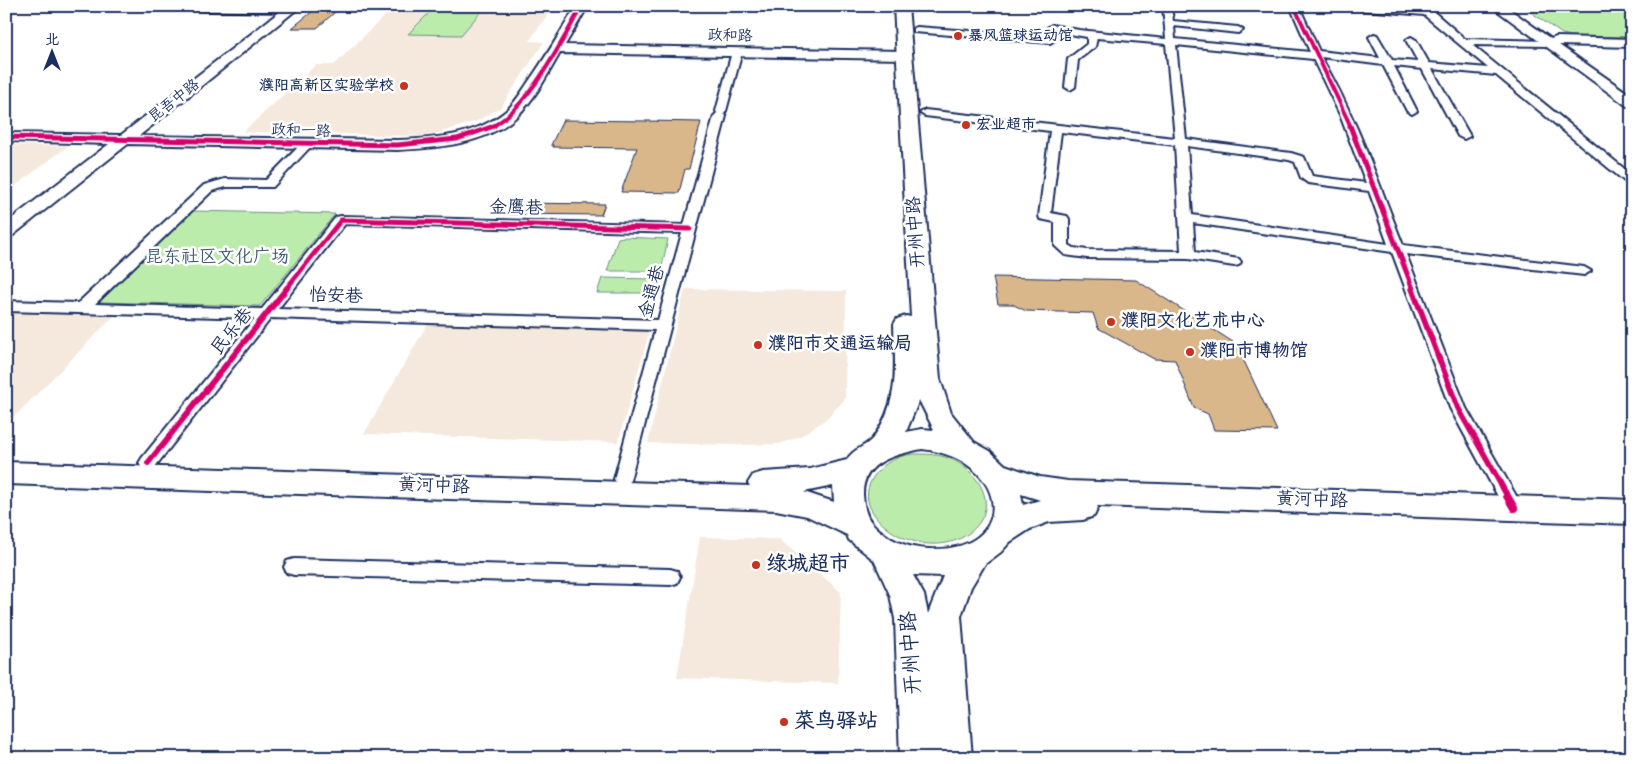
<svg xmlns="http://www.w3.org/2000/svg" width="1638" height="764" font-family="'Indie Flower','LXGW WenKai TC',sans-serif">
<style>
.built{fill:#f4e9dc}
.green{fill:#bcecac;stroke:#6c8e85}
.building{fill:#dab68b;stroke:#1b2f5e}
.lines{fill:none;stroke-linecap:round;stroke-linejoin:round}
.minor-casing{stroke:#1b2f5e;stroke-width:4}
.tertiary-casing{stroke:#1b2f5e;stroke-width:4}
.primary-casing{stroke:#1b2f5e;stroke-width:4}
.minor{fill:#fff;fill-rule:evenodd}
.tertiary{fill:#fff;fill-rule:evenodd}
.primary{fill:#fff;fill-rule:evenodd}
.cycleway-far3-casing{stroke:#fff;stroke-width:5.5}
.cycleway-far2-casing{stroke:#fff;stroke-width:8}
.cycleway-far1-casing{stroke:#fff;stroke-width:9}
.cycleway-casing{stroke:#fff;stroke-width:11}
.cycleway-far3{stroke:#d6006c;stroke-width:4}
.cycleway-far2{stroke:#d6006c;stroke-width:5}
.cycleway-far1{stroke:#d6006c;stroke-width:6}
.cycleway{stroke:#d6006c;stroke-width:8}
.poi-dot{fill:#c8321e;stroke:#fff;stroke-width:2}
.labels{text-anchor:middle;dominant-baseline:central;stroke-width:5;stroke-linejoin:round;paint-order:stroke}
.far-street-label{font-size:15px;fill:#1b2f5e;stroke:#fff}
.far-poi-label{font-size:15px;font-weight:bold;fill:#1b2f5e;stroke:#fff;text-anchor:start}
.street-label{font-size:18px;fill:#1b2f5e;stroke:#fff}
.park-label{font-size:18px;fill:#435e72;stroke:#fff}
.poi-label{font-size:18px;font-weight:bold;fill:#1b2f5e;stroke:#fff;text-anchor:start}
.near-poi-label{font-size:21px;font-weight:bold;fill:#1b2f5e;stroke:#fff;text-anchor:start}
.near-street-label{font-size:21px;fill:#1b2f5e;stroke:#fff}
</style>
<rect width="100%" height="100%" fill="#fff"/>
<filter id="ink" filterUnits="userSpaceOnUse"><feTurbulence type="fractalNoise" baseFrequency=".02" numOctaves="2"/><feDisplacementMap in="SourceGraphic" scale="10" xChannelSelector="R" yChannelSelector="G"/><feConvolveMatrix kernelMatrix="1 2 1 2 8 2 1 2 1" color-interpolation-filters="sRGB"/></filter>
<g filter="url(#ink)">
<!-- built -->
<path class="built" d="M395 6H554L529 41 544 42 501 107 477 121 439 133 422 136 243 132 316 65H334Z
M6 145 68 146 6 193Z
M685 289 846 291 845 399 826 419 801 436 779 444 737 445 648 443Z
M6 312 115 315 8 423H6Z
M428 323 650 329 618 442 364 434Z
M700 537 779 539 841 592 838 683 677 678Z"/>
<!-- green -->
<path class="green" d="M436 6H486L461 35 408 34Z
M1522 6H1632V37L1572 36 1562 34Z
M193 211 335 214 260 306 99 302Z
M623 237 668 239 661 271H607L618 238Z
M602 278 653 279 648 293H597Z
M913 454C926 454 939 454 951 459 974 469 997 498 979 523 952 559 892 545 872 511 859 490 876 467 895 459 900 456 907 455 913 454Z"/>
<!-- building -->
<path class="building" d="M319 6H342L317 28H292Z
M563 120 648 121 701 122 689 169H685L679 193 621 192 637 148 553 147V145H551Z
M513 203 605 204 601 215 507 214Z
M993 277 1136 280 1236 344 1277 431 1214 430 1208 414 1194 408 1175 360 1154 359 1098 328 1093 313 1026 311 1012 304H998Z"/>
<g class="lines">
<!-- minor casing -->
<g class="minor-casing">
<path id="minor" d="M131 6H288L296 9 292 12 135 9Z
M1163 6H1171L1173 21 1238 27 1243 30 1238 33 1174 26 1175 39 1310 52 1290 6H1299L1319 51 1380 58 1369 37 1374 34 1377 35 1392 60 1418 62 1406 40 1411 37 1416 40 1429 63 1488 68 1424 15 1353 9 1349 6H1384L1420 10 1418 6H1427L1465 39 1551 41 1553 43 1548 46 1472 45 1632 175V185L1628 184 1496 75 1432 69 1470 136 1464 139 1458 136 1422 69 1394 66 1417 111 1412 114 1407 111 1383 65 1321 57C1356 116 1378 182 1403 245L1584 267 1591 271 1584 275 1406 254 1466 408 1523 508 1521 513 1514 515 1507 513 1450 408 1392 252 1193 223 1195 252 1239 259 1241 262 1239 265 1234 266 1188 259 1087 258 1065 255 1055 246V222L1040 219 1039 216 1050 131 925 116 920 113 925 110 1175 138 1166 44 1097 38 1095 47 1078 60 1075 87 1070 90 1065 87 1068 59 1087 44V37L1052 31 1047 28 1052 25 1079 30 1166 39ZM1176 45 1313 59 1340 115 1366 183 1312 176 1304 157 1291 153 1186 139ZM1061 132 1175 145 1181 251 1087 250 1074 248 1069 245V219L1067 216 1051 213ZM1187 146 1289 160 1295 162 1301 178 1308 183 1369 191 1388 244 1192 215Z
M917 27 1050 37 1055 40 1050 43 914 32V28Z
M737 49 742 52 726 111 724 114 726 116 629 484 623 486 617 484 614 479 655 330 271 318 154 468 148 470 142 468 139 463 142 458 255 318 6 311V301L78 303 204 185 225 179 266 180 304 141 308 140 314 143 312 145 273 187H226L212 191 95 304 262 309 336 217 341 216 684 225 714 116 717 113 716 111 732 52ZM345 224 682 233 658 320 278 309Z
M294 559 670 569 677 571 680 577 677 583 670 585 294 575 287 573 284 567 287 561Z"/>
</g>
<!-- tertiary casing -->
<g class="tertiary-casing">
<path id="tertiary" d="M287 6H301L139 136 397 140C434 139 476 136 506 111 514 104 521 93 527 84 545 59 560 33 576 6H588L565 45 904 51 910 55 904 59 560 53C548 74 535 99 517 116 486 145 436 148 397 150L128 144 12 236 6 237V223L109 144 6 141V133L121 135Z
M1491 6H1505L1551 39 1556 37 1632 39V47L1559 45 1632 96V107L1627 106Z"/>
</g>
<!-- primary casing -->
<g class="primary-casing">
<path id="primary" d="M894 6H908L940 379 951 413 974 442 990 451 1005 465 1040 477 1068 481 1632 500V524L1097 506 1098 508 1094 516 1083 520 1049 522 1030 529 1010 542 1001 552 985 564 971 587 961 616 972 758H900L895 619 890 595 874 560 849 540 847 535 807 516 776 510 6 484V462L750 486 748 483 753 475 763 472 810 469 847 460C852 449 866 447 873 438 900 401 895 367 894 324L897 319 906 316 911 317ZM919 400 934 430 922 429 906 432ZM922 449C1011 459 1019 553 929 549 906 548 888 540 872 523 865 515 864 505 863 495 862 461 895 455 922 449ZM833 486 834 502 804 492ZM1021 494 1040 500 1023 505ZM913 575 943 576 928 614 924 595Z"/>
</g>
<!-- minor -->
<use href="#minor" class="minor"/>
<!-- tertiary -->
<use href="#tertiary" class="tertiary"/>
<!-- primary -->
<use href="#primary" class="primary"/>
<!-- cycleway-far3 casing -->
<g class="cycleway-far3-casing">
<path id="cycleway-far3" d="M1294 6 1351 127
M491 127C529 108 561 42 582 6"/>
</g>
<!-- cycleway-far2 casing -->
<g class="cycleway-far2-casing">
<path id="cycleway-far2" d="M1350 126 1413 289
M6 137 397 145 457 139 494 126
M286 289 341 220 690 229"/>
</g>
<!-- cycleway-far1 casing -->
<g class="cycleway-far1-casing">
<path id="cycleway-far1" d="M1412 288 1458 408 1508 497
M148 463 287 288"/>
</g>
<!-- cycleway casing -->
<g class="cycleway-casing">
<path id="cycleway" d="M1507 496 1514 508"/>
</g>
<!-- cycleway-far3 -->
<use href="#cycleway-far3" class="cycleway-far3"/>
<!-- cycleway-far2 -->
<use href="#cycleway-far2" class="cycleway-far2"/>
<!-- cycleway-far1 -->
<use href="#cycleway-far1" class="cycleway-far1"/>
<!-- cycleway -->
<use href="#cycleway" class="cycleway"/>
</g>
</g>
<!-- markers -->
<g class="poi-dot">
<circle cx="958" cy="36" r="5"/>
<circle cx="404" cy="86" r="5"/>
<circle cx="966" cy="125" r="5"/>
<circle cx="1111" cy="322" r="5"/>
<circle cx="758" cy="345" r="5"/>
<circle cx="1190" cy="352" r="5"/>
<circle cx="756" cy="565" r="5"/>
<circle cx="784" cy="722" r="5"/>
</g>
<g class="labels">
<!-- far-street labels -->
<g class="far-street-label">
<text transform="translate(730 36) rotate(1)">政和路</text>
<text transform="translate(174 101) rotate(-38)">昆吾中路</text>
<text transform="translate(301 131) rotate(2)">政和一路</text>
</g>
<!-- far-poi labels -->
<g class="far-poi-label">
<text x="968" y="36">暴风篮球运动馆</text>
<text x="394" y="86" text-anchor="end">濮阳高新区实验学校</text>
<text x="976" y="125">宏业超市</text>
</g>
<!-- street labels -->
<g class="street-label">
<text transform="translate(516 209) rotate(1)">金鹰巷</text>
<text transform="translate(917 232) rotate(-94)">开州中路</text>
<text transform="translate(653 292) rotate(-75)">金通巷</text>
<text transform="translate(336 297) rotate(2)">怡安巷</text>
<text transform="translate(233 332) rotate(-51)">民乐巷</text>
<text transform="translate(434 487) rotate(2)">黄河中路</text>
<text transform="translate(1312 501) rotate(2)">黄河中路</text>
</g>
<!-- park labels -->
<g class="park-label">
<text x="217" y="258">昆东社区文化广场</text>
</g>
<!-- poi labels -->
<g class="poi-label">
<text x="1121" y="322">濮阳文化艺术中心</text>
<text x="768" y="345">濮阳市交通运输局</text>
<text x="1200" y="352">濮阳市博物馆</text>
</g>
<!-- near-poi labels -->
<g class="near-poi-label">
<text x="766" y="565">绿城超市</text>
<text x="794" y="722">菜鸟驿站</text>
</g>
<!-- near-street labels -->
<g class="near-street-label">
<text transform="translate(912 653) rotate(-94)">开州中路</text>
</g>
</g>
<!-- margin -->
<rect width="1638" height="764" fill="none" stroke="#fff" stroke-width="25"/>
<rect x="12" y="12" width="1613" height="739" fill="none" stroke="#1b2f5e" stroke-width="2" filter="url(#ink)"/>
<!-- north arrow -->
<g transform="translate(52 52)" stroke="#ffffff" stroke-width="4" paint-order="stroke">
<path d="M0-4L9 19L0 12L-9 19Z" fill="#1b2f5e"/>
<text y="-8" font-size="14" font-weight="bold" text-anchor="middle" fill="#1b2f5e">北</text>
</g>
</svg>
